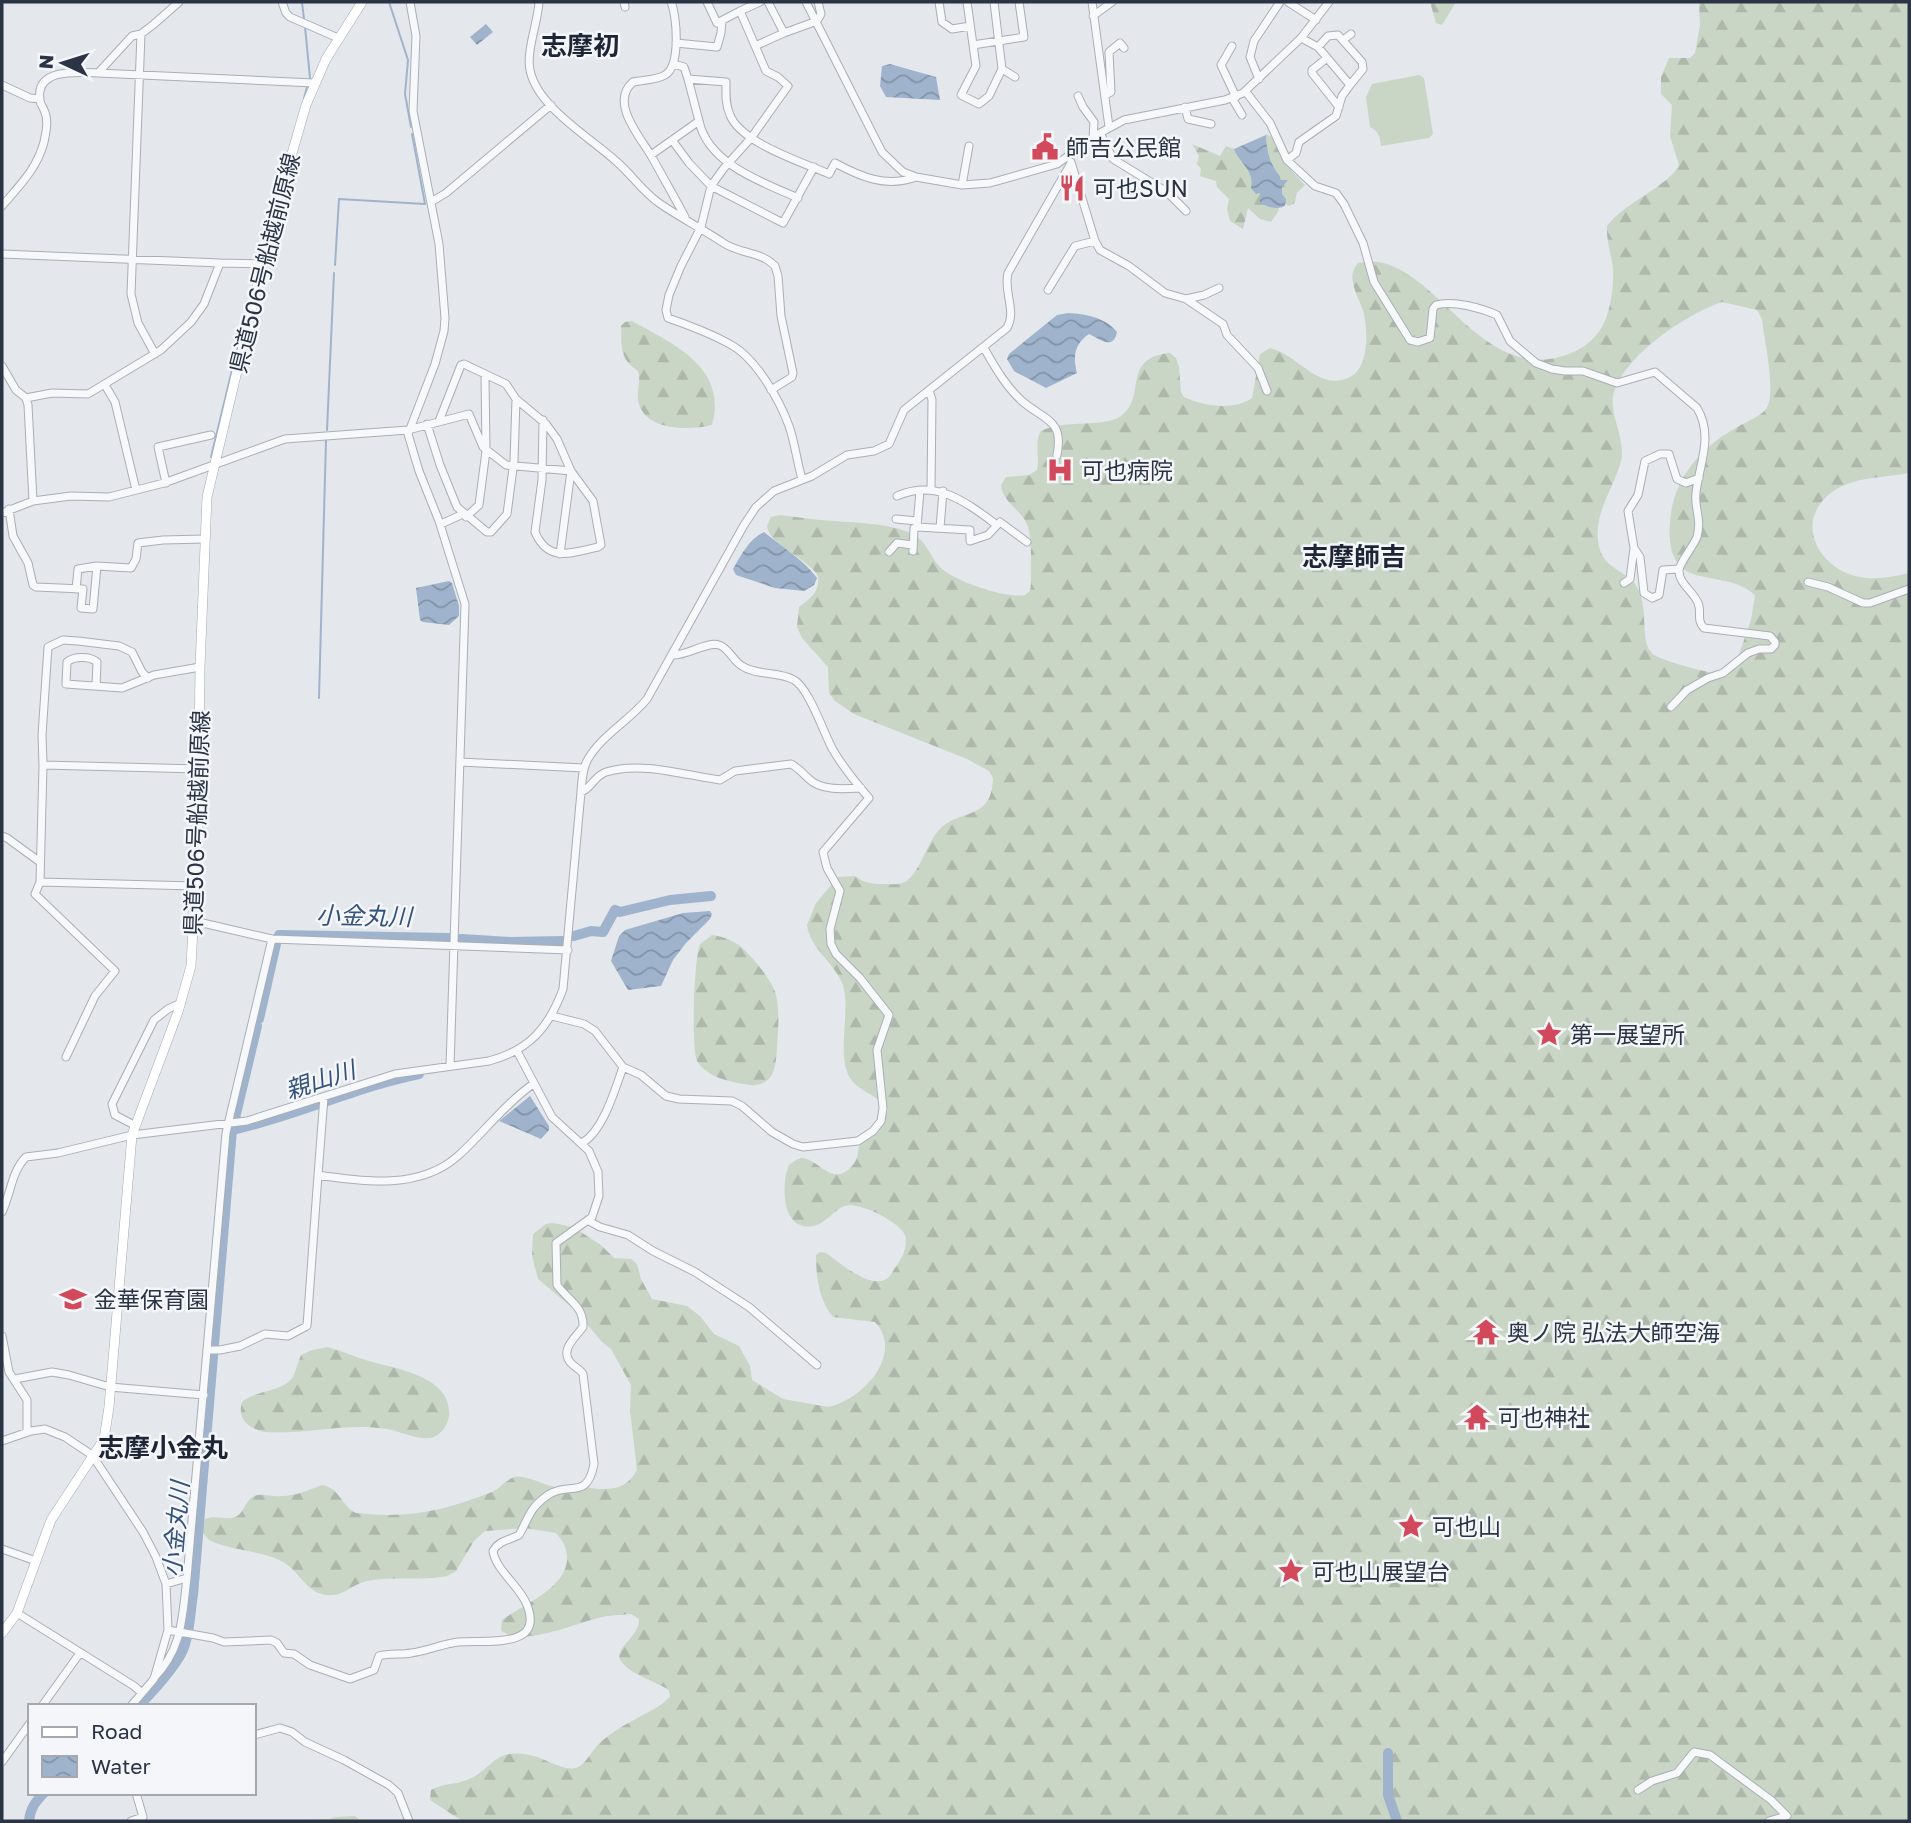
<svg xmlns="http://www.w3.org/2000/svg" width="1911" height="1823" font-family="'Golos Text','Noto Sans JP',sans-serif">
<style>
.forest{fill:url(#forest-firs);fill-rule:evenodd}
.pitch{fill:#c9d6c5}
.water{fill:url(#water-waves)}
.lines{fill:none;stroke-linecap:round;stroke-linejoin:round}
.stream{stroke:#9fb4cc;stroke-width:2}
.river{stroke:#9fb4cc;stroke-width:10}
.minor-casing{stroke:#a9aeb7;stroke-width:9}
.major-casing{stroke:#a3abb8;stroke-width:10}
.minor{stroke:#f7f8fa;stroke-width:7}
.major{stroke:#fff;stroke-width:9}
.labels{text-anchor:middle;dominant-baseline:central;stroke-width:5;stroke-linejoin:round;paint-order:stroke}
.poi-label{font-size:23px;fill:#2b3445;stroke:#f4f6f9;text-anchor:start}
.street-label{font-size:23px;fill:#2b3445;stroke:#f4f6f9}
.water-label{font-size:24px;font-style:italic;fill:#34527a;stroke:#f4f6f9}
.quarter-label{font-size:26px;font-weight:bold;fill:#1d2536;stroke:#f4f6f9}
</style>
<defs>
<pattern id="forest-firs" width="22" height="20" patternUnits="userSpaceOnUse" patternTransform="scale(1.75)"><rect width="22" height="20" fill="#c9d6c5"/><path d="M5 1l3.5 6h-7zM16 11l3.5 6h-7z" fill="#adb8ab"/></pattern>
<pattern id="water-waves" width="16" height="10" patternUnits="userSpaceOnUse" patternTransform="scale(1.75)"><rect width="16" height="10" fill="#9fb4cc"/><path d="M0 5q4-4 8 0t8 0" fill="none" stroke="#8293a7"/></pattern>
</defs>
<rect width="100%" height="100%" fill="#e4e7ec"/>
<!-- forest -->
<path class="forest" d="M1430 2H1456L1442 25 1436 23Z
M1699 2H1909V473C1885 478 1857 476 1835 490 1794 517 1814 564 1855 576 1874 581 1891 577 1909 573V1821H462L430 1800 431 1790C443 1783 455 1785 467 1780 495 1768 492 1748 529 1755 543 1757 562 1771 576 1768 586 1765 593 1748 602 1741 619 1726 643 1716 662 1704L670 1697 669 1690C655 1681 629 1674 621 1661 612 1649 640 1637 639 1619L631 1614C620 1615 608 1615 598 1618 575 1624 519 1648 501 1630L502 1620C525 1603 578 1584 565 1547 564 1542 559 1537 556 1533L525 1528 485 1531 474 1541 456 1571 447 1576C421 1581 393 1576 367 1581 352 1584 343 1597 327 1595 305 1593 300 1570 281 1561 259 1550 232 1551 209 1540L201 1531 205 1519C214 1515 223 1519 232 1518 243 1516 244 1504 251 1498 257 1493 266 1495 273 1496 291 1498 306 1491 322 1485 340 1488 342 1507 356 1513 408 1519 444 1511 492 1492 500 1488 506 1480 514 1477 525 1474 543 1485 555 1487 566 1489 575 1484 586 1487 607 1491 626 1491 637 1470L630 1410 631 1385 611 1349 601 1341 577 1312 538 1279 532 1256 533 1234 546 1224 553 1223 573 1227 601 1245 614 1258 631 1259 637 1264 641 1279 652 1299 687 1306 700 1316 714 1334 739 1346 750 1366 752 1380 783 1399 828 1407C862 1400 905 1354 875 1322L833 1317C819 1300 816 1277 816 1255L820 1252 826 1253C839 1262 871 1291 888 1278 891 1275 894 1269 897 1265 903 1256 908 1246 905 1235 900 1222 858 1201 845 1206 833 1210 826 1224 813 1226 781 1232 781 1184 789 1165 793 1162 798 1158 803 1158 820 1160 835 1191 855 1162 859 1156 857 1148 861 1142 870 1130 885 1124 888 1109 878 1095 859 1092 850 1078 836 1055 851 1012 843 985 835 963 810 949 807 925L816 903 838 877 855 876C866 884 872 884 886 884 891 884 897 885 902 883 918 879 927 842 939 830 959 808 992 822 993 778L989 771 967 759 854 714 835 701 829 693 828 667 802 638 797 627 799 607C810 599 820 592 818 576 807 557 770 547 767 526L771 517 780 515C798 517 816 520 834 521 859 523 884 523 908 532 926 538 928 554 940 567 953 581 1006 599 1025 595L1030 591 1031 584C1030 567 1033 544 1028 527 1023 510 1003 504 1001 485L1006 477 1029 475 1037 470C1040 457 1034 442 1041 431 1065 419 1105 428 1121 416 1148 396 1120 358 1170 353L1176 358 1179 367 1181 392 1184 397C1202 406 1234 411 1252 398L1260 354 1270 348C1297 354 1318 391 1348 378 1369 370 1368 333 1364 314 1360 298 1344 278 1358 263 1430 245 1475 387 1566 355 1582 350 1598 338 1605 321 1611 306 1614 285 1613 268 1611 254 1606 240 1607 226 1625 202 1669 186 1679 165L1670 136 1672 105 1661 94V77L1669 58H1690L1695 53 1700 25ZM1722 302 1757 310 1762 319C1764 339 1777 395 1766 409 1760 417 1743 423 1734 429 1699 449 1673 480 1670 522 1669 538 1669 555 1681 567 1699 583 1732 574 1755 595L1751 620 1736 663 1721 674C1707 673 1666 662 1654 655 1650 652 1647 646 1646 642 1643 625 1646 604 1638 589 1630 571 1605 571 1599 547 1592 514 1613 491 1621 461 1626 440 1610 416 1613 397 1620 358 1686 314 1722 302Z
M1266 134 1275 139 1287 166 1305 185 1297 193 1294 204 1288 206 1284 202 1278 180 1272 171 1264 138Z
M1192 144 1220 156 1226 146 1239 151 1277 205 1279 210 1271 222 1260 219 1248 208 1243 229 1230 221 1227 209 1229 199 1217 187 1216 181 1200 176 1201 169 1197 164 1199 156Z
M632 321C673 344 728 367 712 425 688 431 642 431 638 399 637 389 641 383 638 371 619 358 622 348 621 326L625 322Z
M712 935C720 936 730 939 737 944 749 952 773 981 776 995 780 1012 778 1031 777 1048 776 1060 776 1075 765 1082 756 1088 743 1084 733 1082 720 1079 705 1074 697 1061 691 1049 694 958 700 944Z
M328 1347C342 1351 355 1357 369 1361 397 1369 453 1377 449 1416 448 1425 442 1433 434 1437 420 1442 401 1431 387 1429 347 1422 305 1435 264 1432 248 1428 237 1419 242 1402 256 1390 283 1392 293 1377 296 1371 298 1362 301 1355L312 1350Z
M355 1816 361 1821H282L329 1819 336 1817Z"/>
<!-- pitch -->
<path class="pitch" d="M1419 75 1424 78 1433 134 1429 138 1381 146C1380 138 1379 131 1370 127L1366 97 1372 84Z"/>
<!-- water -->
<path class="water" d="M486 24 493 32 477 45 470 37Z
M890 64 936 77 940 100 886 97 880 86 882 66Z
M1266 135C1266 148 1270 166 1280 176V180H1288L1282 187V194L1286 199 1285 206C1277 210 1268 207 1260 203V193L1256 194 1251 188C1255 170 1239 163 1234 149Z
M1068 313C1085 314 1105 317 1117 332 1113 351 1100 339 1089 334 1074 344 1073 357 1077 373L1046 388 1014 371 1007 359 1009 354 1057 315Z
M764 532C782 547 804 560 817 578L814 585 804 591 775 588 736 575 733 569C741 555 749 539 764 532Z
M449 581 452 583 459 606V616L449 625 423 622 420 620 416 588Z
M710 911 712 914 710 919 686 943 673 960 661 986 628 990 611 961 619 936 625 930 683 913Z
M530 1096 549 1126V1130L541 1139 499 1121Z"/>
<g class="lines">
<!-- stream -->
<path class="stream" d="M302 2 304 19
M389 2 408 60 405 94 411 127
M305 27 310 78
M304 98 307 87
M335 265 339 199 425 204 412 134
M327 430 334 273
M211 457 243 325
M319 698 326 440"/>
<!-- river -->
<path class="river" d="M279 935 449 938
M574 936 591 931 603 932 615 910 620 912 670 900 711 896
M461 939 510 942 563 941
M259 1019 276 944
M235 1118 257 1026
M138 1706C151 1694 176 1666 183 1650 190 1634 190 1612 193 1595L232 1130C296 1116 355 1087 419 1074
M1388 1753V1795L1397 1821
M29 1821C30 1809 35 1802 44 1793"/>
<!-- minor casing -->
<g class="minor-casing">
<path id="minor" d="M282 2 286 13 290 17 338 38
M410 2 416 36 413 111 439 244 445 318 444 331 435 364 408 434 419 471 439 521 465 604 450 1066
M539 2C538 22 526 51 530 70 537 107 591 138 617 162 632 175 642 191 659 203 679 217 701 228 722 242 738 254 761 251 775 266L778 276 781 316 793 373 792 377 771 390
M624 2 625 7
M671 2C677 16 681 66 665 75 657 80 642 80 633 82 608 103 643 140 653 159 664 179 675 198 685 217
M707 2 717 23 740 11
M760 2 740 11 766 71 778 77 788 86 751 138 724 168 711 186 701 227 681 266 669 295 666 310 668 318C691 326 713 334 733 346 757 360 780 401 789 426 795 443 797 462 802 479
M768 2 784 33 817 21 821 14 818 2
M806 2 882 152 903 172 916 177 962 185 990 183 1057 164 1100 133 1124 120 1225 100 1243 93 1301 38 1329 2
M939 2 942 22 952 29 970 26
M967 2 976 66 961 95 979 104 989 96 1002 69 994 2
M1092 2 1109 127
M1288 2 1316 20
M1093 16 1112 2
M141 34 131 294 138 323 155 354
M1343 40 1351 34
M676 43 717 47 721 33 722 21
M973 45 1024 37 1019 2
M755 46 784 33
M1232 46 1221 65 1236 97
M1318 47 1328 36 1338 35 1362 62 1363 69 1350 85
M1327 58 1312 70V73L1339 107
M673 64 684 67 688 79
M1002 69 1015 77
M98 73 314 83
M1259 79 1250 57 1254 41 1280 2
M2 85 30 98 40 99
M1246 92 1270 123 1287 160 1315 186 1336 193 1344 204 1363 243 1374 282 1410 340 1418 342 1430 338 1433 309 1436 305C1453 300 1481 308 1497 315L1510 341 1536 363 1552 369 1565 371H1583L1617 383 1655 372 1697 408C1714 436 1699 465 1696 493 1694 509 1702 518 1697 537 1693 547 1680 562 1679 570 1678 583 1694 592 1698 603 1702 612 1696 620 1704 628L1770 636 1775 642V645L1771 649H1759L1748 653 1723 673 1708 678 1687 690 1671 707
M1105 95 1111 92 1109 52 1120 43 1124 48
M1078 96 1083 107 1094 122 1093 138
M1232 98 1242 115
M1185 107 1188 119 1211 124
M699 121C708 164 762 182 798 198
M1100 133 1113 159 1167 192 1186 211
M672 140 689 163 711 186 783 223 814 167
M651 155 699 121 688 79 726 82C726 93 725 104 730 115 741 143 802 162 829 174L835 163C861 177 886 188 916 177
M1287 160 1296 153 1299 142 1336 116 1342 96 1350 85 1318 47 1301 38
M1071 162 1095 241 1100 250 1129 266 1165 293 1186 299 1204 295 1219 288
M962 185 969 146
M431 202 446 193 551 105
M2 206C19 186 37 169 44 142 46 132 49 120 44 110 42 104 41 107 40 100 35 68 77 72 98 73L132 36 141 34 154 24 179 2
M2 254 220 263
M1048 290 1075 246 1095 241
M1186 299 1223 324 1227 335 1258 368 1267 391
M984 348C995 367 1006 387 1022 401 1045 421 1064 419 1057 455
M2 366 16 390 26 398 28 405 33 501
M105 385 115 402 136 490
M929 390 932 400 931 490
M26 398 52 393 88 394 161 350 191 322 204 304 220 263 264 264
M439 421 461 365 464 364 506 384 516 399 546 424 557 439 571 471 593 501 601 545 598 547C571 553 548 563 535 532L542 480 543 420
M427 424 440 465 457 507 487 532H491L507 514 514 461 516 399
M166 483 158 447 211 435
M920 490 917 527 970 530V541L988 535 1000 522 1027 542
M897 496C936 478 967 503 997 525
M9 509 13 536 28 563 33 585 36 587 83 589 81 608 93 609 97 566 78 569 76 589
M2 513 33 501 71 496 109 497 164 483 285 439 408 430 469 414 483 447 506 465 571 471
M466 517 479 505 486 451 485 375
M896 519 917 521
M441 524 463 514
M940 528 943 491
M1634 548 1640 557 1644 593 1652 598 1659 595 1663 570 1679 569
M913 551 914 528 917 527
M889 552 897 543 913 545
M560 554 571 471
M97 566 131 568 136 559 138 543 163 540 205 539
M1808 582 1828 587 1863 603H1870L1909 589
M1624 583 1630 579 1634 548 1628 511 1638 495 1645 461 1660 454H1669L1677 479 1686 483 1699 478
M96 686 97 662C90 656 74 656 67 662L66 684 122 688 154 675 200 667
M460 762 584 768
M43 765 42 735 48 647 63 640 78 641 119 646 132 652 142 672 148 678
M581 792C591 789 594 776 606 772 641 761 684 775 720 780L735 771 791 764C799 768 802 773 809 779 821 791 845 789 861 788
M2 836 7 838 40 862
M40 882 195 886
M194 921 272 939 568 950
M552 1016 584 1024 595 1031 623 1067 641 1075 666 1096 679 1099 732 1101 742 1106 772 1132 793 1144 803 1147 858 1141 873 1131 881 1121 883 1108 877 1050 889 1015 860 978 836 954 831 944 830 929 840 891 827 868 823 852 869 798C856 783 843 767 833 750 824 734 809 688 794 680 779 671 757 676 742 666 733 661 729 648 719 645 707 641 687 656 672 655
M66 1057 95 996 115 971 35 894 40 882 43 765 199 769
M134 1125 115 1115 112 1104 154 1020 168 1009 181 1003
M582 1143C603 1131 615 1090 623 1067
M318 1175 324 1097
M2 1212C11 1194 11 1172 26 1157L58 1153 132 1135 247 1121 395 1074 489 1061C530 1050 549 1027 563 989L581 792C582 781 582 769 588 759 602 735 630 720 647 699L744 525 756 507 774 491 812 476 847 455 874 451 889 444 904 410 1007 328C1017 310 1003 292 1008 273L1071 163
M589 1221 600 1227 628 1235 653 1251 695 1272 749 1307 817 1365
M2 1336 9 1372 27 1400V1432
M209 1350H220L240 1346 265 1334 288 1336 307 1326 318 1175C364 1182 421 1190 459 1155 484 1132 505 1104 533 1084
M15 1379 52 1372 69 1375 110 1387 204 1395
M2 1441 31 1431 45 1429 65 1437 92 1455 143 1532 156 1557 166 1584 168 1630 154 1679 131 1706
M2 1549 36 1561
M166 1584 187 1578 226 1133 272 939
M17 1613 134 1686 142 1693
M168 1630 213 1638 224 1642 271 1640 277 1643 284 1653 294 1654 310 1665 350 1679 374 1670 379 1656C390 1653 401 1655 411 1653 427 1651 442 1644 458 1642 482 1639 545 1651 527 1605 520 1586 496 1571 493 1551 499 1540 510 1540 519 1535 529 1518 529 1508 548 1495 569 1481 587 1501 594 1464L583 1374C580 1369 574 1367 570 1362 560 1349 576 1337 583 1327 584 1306 568 1300 557 1285L556 1243 592 1217 599 1196 598 1172 589 1151 552 1117 517 1051
M154 1678C183 1648 182 1617 187 1578
M42 1706 80 1653
M254 1735 280 1728 292 1732 305 1742 344 1760 389 1785 398 1793 409 1821
M2 1762 30 1723
M1638 1790 1652 1781 1677 1773 1694 1752 1710 1755 1771 1800 1787 1816 1769 1821
M131 1821 143 1817 136 1793"/>
</g>
<!-- major casing -->
<g class="major-casing">
<path id="major" d="M2 1633 17 1613 51 1520 104 1439 109 1407 132 1135 178 1012 191 966 198 829 200 667 207 497 274 216 306 105 326 59 362 2"/>
</g>
<!-- minor -->
<use href="#minor" class="minor"/>
<!-- major -->
<use href="#major" class="major"/>
</g>
<!-- icons -->
<defs>
<g id="civic-bare" transform="scale(2.1)"><path d="M-.6-6.5H3V-4.5H.6V-3L4-1V1h2V6H-6V1h2V-1L-.6-3ZM-1.2 2.5V6h2.4V2.5Z" fill="#d1495b" stroke="#f4f6f9" stroke-width="2.5" paint-order="stroke"/></g>
<g id="restaurant-bare" transform="scale(2.1)"><path d="M-5-6h1v4h1v-4h1v4h1v-4h1v5L-1.5 .5V6h-2V.5L-5-1ZM5-6V6H3V1.5H1.5Q1.5-4 5-6Z" fill="#d1495b" stroke="#f4f6f9" stroke-width="2.5" paint-order="stroke"/></g>
<g id="hospital-bare" transform="scale(2.1)"><path d="M-5-5h3v3.5h4V-5h3V5h-3V1.5h-4V5h-3Z" fill="#d1495b" stroke="#f4f6f9" stroke-width="2.5" paint-order="stroke"/></g>
<g id="sight-bare" transform="scale(2.1)"><path d="M0-6L1.8-2.2L6-1.7L2.9 1.2L3.7 5.4L0 3.3L-3.7 5.4L-2.9 1.2L-6-1.7L-1.8-2.2Z" fill="#d1495b" stroke="#f4f6f9" stroke-width="2.5" paint-order="stroke"/></g>
<g id="school-bare" transform="scale(2.1)"><path d="M0-5L7-2L0 1L-7-2ZM-4 1L0 2.5L4 1V4Q0 6-4 4Z" fill="#d1495b" stroke="#f4f6f9" stroke-width="2.5" paint-order="stroke"/></g>
<g id="temple-bare" transform="scale(2.1)"><path d="M0-6L5-2H3V0L6.5 2.5H4V6H1.5V3h-3V6H-4V2.5H-6.5L-3 0V-2H-5Z" fill="#d1495b" stroke="#f4f6f9" stroke-width="2.5" paint-order="stroke"/></g>
</defs>
<g fill-rule="evenodd">
<use href="#civic-bare" x="1045" y="147"/>
<use href="#restaurant-bare" x="1072" y="188"/>
<use href="#hospital-bare" x="1060" y="470"/>
<use href="#sight-bare" x="1549" y="1034"/>
<use href="#school-bare" x="73" y="1299"/>
<use href="#temple-bare" x="1486" y="1332"/>
<use href="#temple-bare" x="1477" y="1417"/>
<use href="#sight-bare" x="1411" y="1526"/>
<use href="#sight-bare" x="1291" y="1571"/>
</g>
<g class="labels">
<!-- poi labels -->
<g class="poi-label">
<text x="1066" y="147">師吉公民館</text>
<text x="1093" y="188">可也SUN</text>
<text x="1081" y="470">可也病院</text>
<text x="1570" y="1034">第一展望所</text>
<text x="94" y="1299">金華保育園</text>
<text x="1507" y="1332">奥ノ院 弘法大師空海</text>
<text x="1498" y="1417">可也神社</text>
<text x="1432" y="1526">可也山</text>
<text x="1312" y="1571">可也山展望台</text>
</g>
<!-- street labels -->
<g class="street-label">
<text transform="translate(264 263) rotate(-76)">県道506号船越前原線</text>
<text transform="translate(196 823) rotate(-88)">県道506号船越前原線</text>
</g>
<!-- water labels -->
<g class="water-label">
<text transform="translate(364 915) rotate(1)">小金丸川</text>
<text transform="translate(320 1079) rotate(-18)">親山川</text>
<text transform="translate(175 1529) rotate(-85)">小金丸川</text>
</g>
<!-- quarter labels -->
<g class="quarter-label">
<text x="580" y="45">志摩初</text>
<text x="1354" y="556">志摩師吉</text>
<text x="163" y="1447">志摩小金丸</text>
</g>
</g>
<!-- border -->
<rect width="1911" height="1823" fill="none" stroke="#2b3445" stroke-width="7"/>
<!-- legend -->
<rect x="28" y="1704" width="228" height="91" fill="#f4f6f9" stroke="#a4a8b1" stroke-width="2"/>
<rect x="42" y="1727" width="35" height="10" fill="#ffffff" stroke="#a4a8b1" stroke-width="2"/>
<text x="91" y="1739" font-size="21" fill="#2b3445">Road</text>
<rect x="42" y="1756" width="35" height="21" fill="url(#water-waves)" stroke="#a4a8b1" stroke-width="2"/>
<text x="91" y="1774" font-size="21" fill="#2b3445">Water</text>
<!-- north arrow -->
<g transform="translate(63 63) rotate(274)" stroke="#f4f6f9" stroke-width="5" paint-order="stroke">
<path d="M0-5L12 26L0 18L-12 26Z" fill="#2b3445"/>
<text y="-10" font-size="19" font-weight="bold" text-anchor="middle" fill="#2b3445">N</text>
</g>
</svg>
